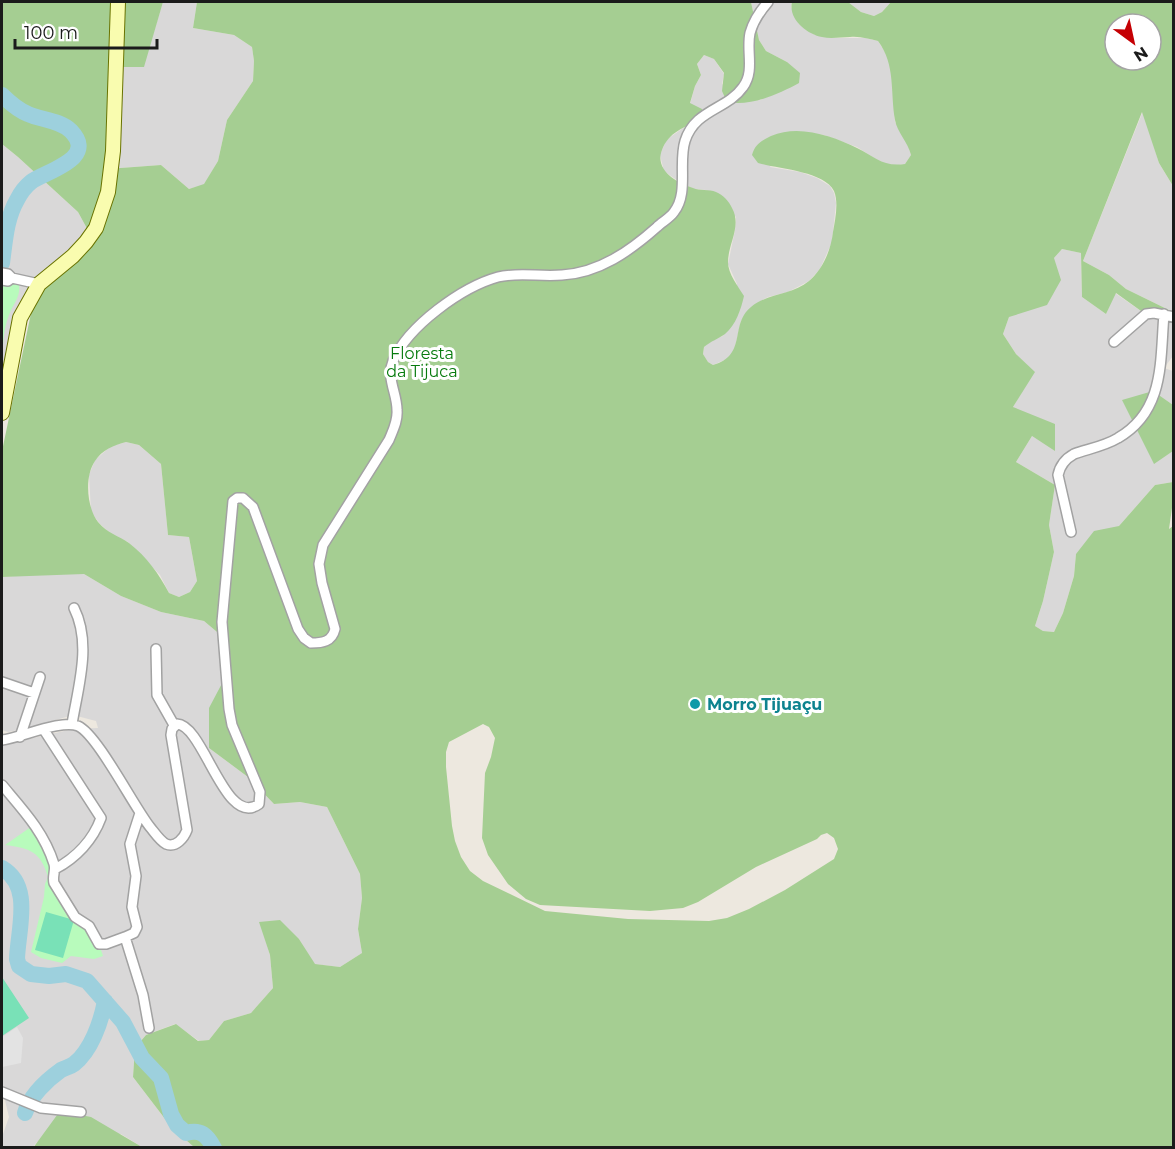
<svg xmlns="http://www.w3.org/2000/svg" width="1175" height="1149" font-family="Montserrat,sans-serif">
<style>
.residential{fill:#d9d8d8}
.forest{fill:#a5ce92;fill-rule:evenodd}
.park{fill:#b8fbbc}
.pitch{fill:#79e1b7}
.parking{fill:#e3e3e3}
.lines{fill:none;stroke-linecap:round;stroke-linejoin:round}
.river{stroke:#9dd0dd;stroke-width:16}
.minor-casing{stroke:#a2a2a2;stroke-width:12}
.secondary-casing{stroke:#697300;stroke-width:16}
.minor{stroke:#fff;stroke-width:9}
.secondary{stroke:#f9fcaf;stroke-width:14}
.culture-dot{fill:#0f9aa8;stroke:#fff;stroke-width:2}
.labels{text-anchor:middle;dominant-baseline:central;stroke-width:6;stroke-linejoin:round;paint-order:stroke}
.park-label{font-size:16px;fill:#077b0e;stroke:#fff}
.culture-label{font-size:16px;font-weight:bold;fill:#0d838f;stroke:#fff;text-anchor:start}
</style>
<rect width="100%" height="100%" fill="#ede8df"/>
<!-- residential -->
<path class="residential" d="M163 2H197L193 28 234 35 252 47 254 61 253 81 227 120 218 161 204 185 189 189 161 165 107 169 109 67H143Z
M751 2H792L791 7 799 24 815 35 839 38H866L878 41 888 57 892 75 895 122 909 147 911 155 905 164 892 166 882 163 857 147 824 135 791 132 770 167 800 172 817 178 830 186 834 193 836 203 832 242 820 269 809 281 788 292 768 297 757 303 741 321 734 351 727 359 713 365 708 362 703 354 704 347 713 339 723 336 737 284 728 264 735 230 736 217 706 190 694 189 678 181 664 171 660 155 666 140 686 126 701 120 690 104 695 86 701 75 697 64 704 55 714 59 724 74 722 84 748 101 761 100 787 62 766 51 759 40Z
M848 2H891L882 12 874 16 861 12Z
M1143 111 1159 163 1173 186V312L1126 289 1109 275 1083 261Z
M2 144 18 157 78 212 90 234 38 280 2 396Z
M1062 249 1081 253 1082 297 1106 314 1115 293 1148 316 1173 318V356L1164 368 1173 371V405L1153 392 1154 463 1173 451V482L1155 485 1119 526 1076 554 1074 576 1063 613 1054 632 1043 631 1035 626 1043 601 1054 552 1049 525 1055 485 1016 462 1032 436 1055 450 1013 407 1034 372 1016 354 1003 334 1009 317 1054 258Z
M126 442 139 445 161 464 168 535 189 537 197 581 190 592 179 597 169 593 160 575 128 542 111 534 100 524 91 512 89 475 95 460 111 446Z
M43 574H84L121 596 161 612 204 621 223 637 228 673 209 748 248 777 274 804 300 802 327 807 360 874 362 898 358 929 362 953 340 967 314 964 299 939 260 922 270 955 273 988 251 1013 224 1021 209 1040 199 1041 175 1024 146 1035 135 1048 133 1077 172 1128 194 1147H142L121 1134 37 1142 33 1147H2V1137L9 1117 2 1088V745L73 729 98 728 96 721 73 715 28 728 8 732 2 730V577Z"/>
<!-- forest -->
<path class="forest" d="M2 2H163L144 67H109L107 169 161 165 189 189 204 184 218 161 227 120 253 81 254 61 252 47 234 35 193 28 197 2H751L759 40 766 51 787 62 800 73 799 83C779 94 750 107 727 102L722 91 724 73 714 59 704 55 697 64 701 75 695 86 690 103 702 109 701 120C685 126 668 133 662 150 654 170 677 183 693 188 700 191 709 189 716 192 723 195 729 201 732 208 742 226 728 244 728 262 728 274 738 286 744 296 741 309 736 325 725 334 718 339 711 341 704 347L703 354 708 362 713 365C748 355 729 325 751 307 768 293 792 295 809 281 823 269 831 250 833 232 835 220 839 203 834 191 824 171 777 169 758 163L752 155C755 144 761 141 771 136 799 124 832 136 857 148 876 157 882 167 905 164L911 155C908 142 897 132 895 120 890 92 896 65 878 41 869 39 860 36 850 37 841 37 831 39 822 37 807 34 788 19 792 2H848L861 12 874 16 882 12 891 2H1173V186L1159 163 1142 112 1083 261 1109 275 1126 289 1173 312V326V318L1148 316 1116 293 1106 314 1082 297 1081 253 1062 249 1054 258 1061 280 1047 305 1009 317 1003 334 1016 354 1035 372 1013 407 1055 424V451L1032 436 1016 462 1055 485 1049 525 1054 552 1043 601 1035 626 1043 631 1054 632 1063 613 1074 576 1076 554 1094 531 1119 526 1155 485 1173 482V501L1169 529 1173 526V1147H194L172 1128 133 1077 135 1048 146 1035 176 1024 198 1041 209 1040 224 1021 251 1013 273 988 270 955 259 922 280 920 299 939 315 964 340 967 362 953 358 929 362 898 360 874 327 807 300 802 274 804 248 777 209 748V708L228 672 223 637 204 621 161 612 121 596 84 574 2 577V451L38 280 90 234 78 212 18 157 2 144ZM1115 24H1151V60H1115ZM126 442 139 445 161 464 168 535 189 537 197 581 190 592 179 597 169 593C159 574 147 557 129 543 119 536 107 533 98 522 87 508 84 477 95 461 102 450 114 445 126 442ZM483 724 489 727 495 738 491 757 485 773 482 838 488 855 508 884 526 899 540 905 650 911 683 908 698 902 756 867 817 839 821 835 827 833 834 838 838 849 834 859 785 890 749 909 727 918 709 921 628 919 545 911 483 881 470 871 461 857 455 841 452 826 446 767V752L449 742Z
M1153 391 1173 405V451L1154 464 1122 400Z
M60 1111 91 1117 142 1147 33 1148Z"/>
<!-- park -->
<path class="park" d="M2 283 19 284C21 297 13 304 9 315 3 330 3 347 2 362Z
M35 824 45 839 52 878 99 944 103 956 94 959 71 956 62 963 41 958 31 952 44 897 45 884 48 877C41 852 30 848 5 845Z"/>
<!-- pitch -->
<path class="pitch" d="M46 912 74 920 63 958 35 950Z
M2 977 29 1018 2 1036Z"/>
<!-- parking -->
<path class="parking" d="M17 1027 23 1038 21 1063 2 1067V1037Z"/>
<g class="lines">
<!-- river -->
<path class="river" d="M2 95C9 102 18 110 28 114 41 120 60 120 71 131 98 159 46 171 31 182 26 186 20 194 17 200 6 219 5 242 2 263
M2 868C33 886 18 929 17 959L19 966 31 974 49 976 66 974 87 981 123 1022 142 1058 161 1078 171 1114 177 1125 186 1133C201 1129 207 1135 214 1148
M25 1113C30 1096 47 1080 61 1070 65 1068 70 1067 74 1064 91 1051 101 1022 105 1001"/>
<!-- minor casing -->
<g class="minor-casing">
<path id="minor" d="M2 273 8 274 12 278
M2 280 8 281 12 278 39 284
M1114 342 1146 314 1154 313 1174 317
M1071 532 1058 475C1060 465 1065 459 1074 454 1088 449 1105 446 1118 438 1165 411 1160 361 1164 314
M156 649 157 695 174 725
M2 682 34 693
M72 724C78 687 92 644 74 608
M44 730 101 818C93 840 76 858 55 869
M20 737 40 677
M2 740C20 738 62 719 78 726 97 734 134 807 150 827 155 833 160 841 166 844 176 848 184 838 187 830L171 735 172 729 177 724C204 725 225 829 259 804L260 792 232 725 229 709 222 622 233 501 237 498H243L253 507 298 629 304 638 311 643C322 643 332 642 335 629L322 583 319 564 323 545 389 440C393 430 398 421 397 410 397 393 386 378 393 361 408 326 462 287 498 277 517 272 541 277 562 275 599 273 630 251 657 227 662 222 670 218 674 212 689 193 678 163 685 141 695 109 727 110 743 87 755 71 746 51 750 33 753 22 761 10 768 2
M2 785C23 810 44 832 54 864 56 871 52 876 54 883L75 917 89 926 99 944H106L125 937
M140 813 130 844 136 876 132 907 137 927 134 933 125 937 143 995 149 1028
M2 1092 41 1108 81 1112"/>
</g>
<!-- secondary casing -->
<g class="secondary-casing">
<path id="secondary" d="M2 413 20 318 39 284 73 256 86 242 96 228 108 192 113 151 118 2"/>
</g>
<!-- minor -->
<use href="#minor" class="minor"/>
<!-- secondary -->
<use href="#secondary" class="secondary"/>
</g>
<!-- markers -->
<circle class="culture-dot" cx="695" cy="704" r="6"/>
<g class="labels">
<!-- park labels -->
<g class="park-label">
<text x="422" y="353">Floresta<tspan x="422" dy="18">da Tijuca</tspan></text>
</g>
<!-- culture labels -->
<g class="culture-label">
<text x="707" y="704">Morro Tijuaçu</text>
</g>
</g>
<!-- border -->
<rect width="1175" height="1149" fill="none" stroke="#1b1b1b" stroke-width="6"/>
<!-- north arrow -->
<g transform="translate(1133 42) rotate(147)"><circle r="28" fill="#ffffff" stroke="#a4a4a4" stroke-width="1.5"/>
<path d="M0-4.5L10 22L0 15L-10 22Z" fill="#c50004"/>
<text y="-9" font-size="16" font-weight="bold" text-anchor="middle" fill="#1b1b1b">N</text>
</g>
<!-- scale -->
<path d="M15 39v9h142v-9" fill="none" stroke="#1b1b1b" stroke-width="3"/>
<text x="24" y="39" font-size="18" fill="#1b1b1b" stroke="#ffffff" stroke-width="4.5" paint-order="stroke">100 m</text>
</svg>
